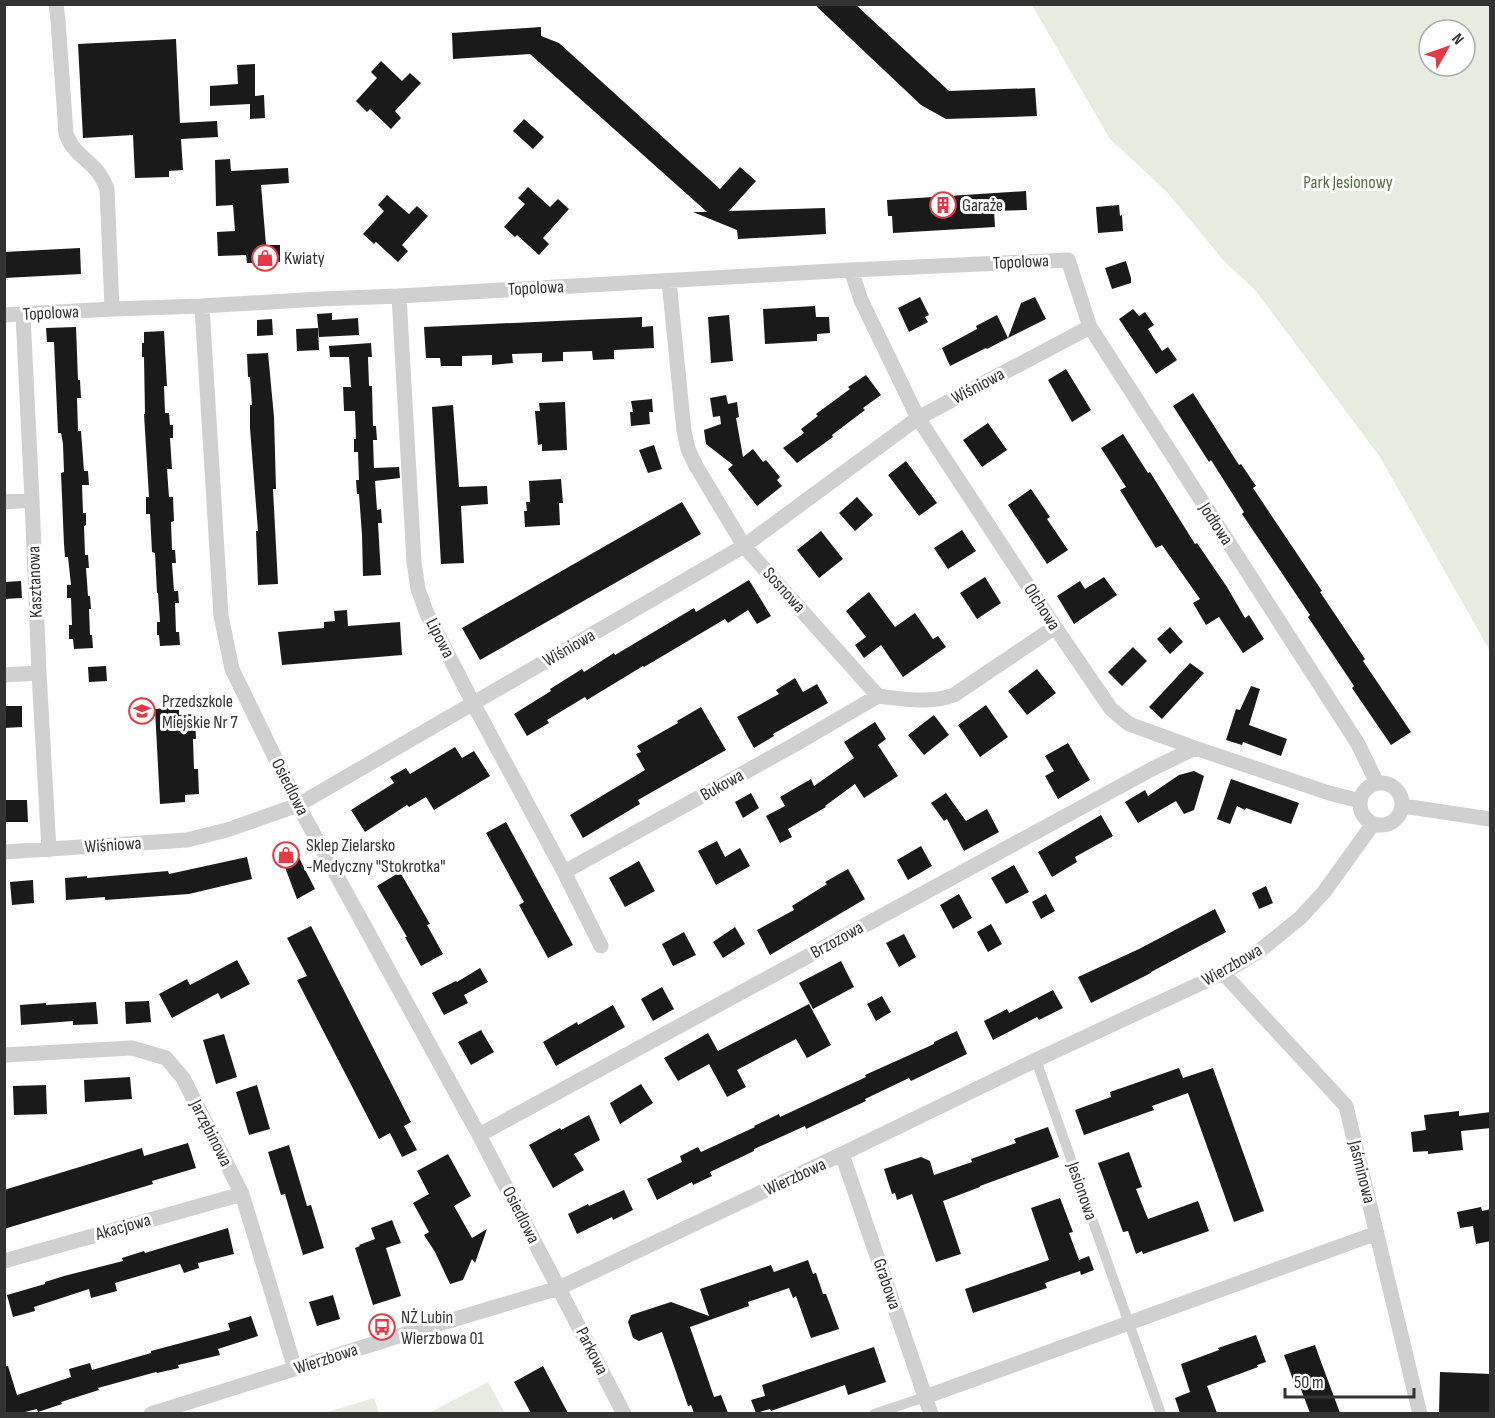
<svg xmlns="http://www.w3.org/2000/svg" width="1495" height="1418" font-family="'Sofia Sans Condensed',sans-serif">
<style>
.green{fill:#e6ecdf;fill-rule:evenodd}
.building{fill:#1a1a1a}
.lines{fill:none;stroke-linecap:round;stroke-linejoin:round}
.pedestrian{stroke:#d0d0d0;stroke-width:10}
.minor{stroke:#d0d0d0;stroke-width:15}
.labels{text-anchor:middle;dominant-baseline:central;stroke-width:6;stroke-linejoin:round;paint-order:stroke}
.park-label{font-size:18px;fill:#56703f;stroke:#fff}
.poi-label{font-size:18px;fill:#333;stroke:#fff;text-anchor:start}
.street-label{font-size:18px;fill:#333;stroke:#fff}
</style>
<rect width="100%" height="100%" fill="#fff"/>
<!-- green -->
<path class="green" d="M1032 5H1490V651L1380 457 1256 291 1224 261 1167 192 1110 139ZM1429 30H1465V66H1429Z
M488 1382 505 1413H429Z
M374 1398 379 1413H324Z"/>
<!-- building -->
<path class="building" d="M814 4H855L949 91 1035 88 1037 116 946 119 921 105Z
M541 27V36L559 43 720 189 740 167 756 181 729 211 825 208 826 234 738 239 737 230 693 212H707L530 54 453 59 452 33Z
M176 39 180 123 217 121 218 137 181 139 183 170 169 171V177L135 178 133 135 83 138 78 44Z
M381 61 402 81 410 73 421 83 395 111 401 118 391 129 370 109 367 112 356 101 377 78 371 72Z
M255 64V96L264 95 265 118 250 119V104L210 106V86L238 84 237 65Z
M524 119 544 137 533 149 513 131Z
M230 159 231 171 288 168 289 183 261 185 266 245H280V262L247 263 246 255 218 256 217 232 235 231 233 205 216 206 215 160Z
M528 187 550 207 558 199 569 209 543 238 549 244 539 255 517 235 515 237 504 227 525 204 518 198Z
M1026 191 1027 210 994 211 995 227 893 233 892 216H888L887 200Z
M387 195 409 214 417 206 428 216 402 245 408 251 398 262 376 242 374 244 363 234 384 211 378 205Z
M1119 205 1120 216 1122 215 1123 231 1098 233 1096 207Z
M80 248 81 274 4 278V252Z
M1126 261 1131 278V283L1112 289 1105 268Z
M920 297 929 315 925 317 928 322 909 332 898 308Z
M1035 297 1046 319 1008 338 1021 303Z
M815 306 816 317H829L830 333 817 334V341L765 344 763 309Z
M1133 309 1139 316 1145 312 1154 325 1148 329 1162 351 1168 347 1177 360 1156 374 1119 319Z
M332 313V320L358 318 359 335 319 337 317 314Z
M729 315 733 361 711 363 708 317Z
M997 315 1008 338 987 349 986 348 950 366 942 348 977 329 976 326Z
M642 317V327L653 326 654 348 614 350V359L593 360 592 351 563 352V361L542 362V353L512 354 513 363 492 365V355L462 356V366H441L440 358H426L424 327Z
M272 319 273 335 257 336V320Z
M76 327 78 380H80L81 398H77L78 431H81L84 471H88L89 485H82L83 513H86V525L84 526 85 555H88L89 568H86L88 596H90L91 609H89L90 635H92L93 648 74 649 73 639H69V625H72L71 598H67V585H71L68 557H65L64 544 61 473 64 472 63 444 61 433H58L54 342H47L46 328Z
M318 328 319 350 297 351 296 329Z
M164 331 167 386H164L165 413H169L170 425H173V438H170L172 469H167L169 497H173L174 521 171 522 172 550H175L176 563H172L174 591H178L179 603H175L176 632H179L180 645 160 646 159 635H157V622H160L158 593H157L155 553 152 552 150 514H146V497H149L144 414H145L144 357H142V343H144V332Z
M371 343 372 357H368L369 386H372L373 426H376L377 440H373L374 468 399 467 400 478 375 481 377 510 381 509 382 523H378L381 575 363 576 362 535 359 494H357L356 480H359L358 452H354V439H356L355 411H344L343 387H351L349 357H330L329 346Z
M268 353 274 417 276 489H273L278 584 258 585 256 531H258L250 428V405H252L250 377H248L247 354Z
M1066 369 1091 410 1072 422 1048 380Z
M866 375 881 395 863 408 865 410 832 435 833 437 797 463 783 448 804 433 801 429 818 416 816 414 850 389 848 387Z
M1193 393 1239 465 1241 464 1256 486 1253 488 1322 591 1320 592 1365 659 1363 661 1411 732 1391 745 1352 688 1354 686 1308 617 1310 615 1242 514 1244 512 1211 460 1209 462 1173 406Z
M726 395 728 404 737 402 739 417 736 418 743 457 753 449 763 462 766 460 780 477 777 480 782 486 757 506 728 469 733 465 706 444 704 430 721 424 720 416 713 417 710 398Z
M652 399 653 412H649L650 424 631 426 630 412H633L631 401Z
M565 402 567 450 542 451V444L538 445 535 411H540L539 403Z
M453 405 459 487 487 486 488 504 461 506 464 563 441 564 432 407Z
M988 423 1007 450 982 467 963 440Z
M1123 434 1148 473 1150 472 1195 544 1197 543 1227 587 1245 618 1249 615 1264 639 1243 653 1219 617 1206 625 1193 603 1200 599 1162 545 1156 548 1120 490 1126 487 1101 448Z
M654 445 662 469 648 473 639 450Z
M906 461 937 503 919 516 888 475Z
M561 479 563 503H559L560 525 525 527 524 511H527L526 502H530L529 481Z
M1031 489 1050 517 1047 519 1068 550 1047 564 1008 505Z
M857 497 873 515 855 531 839 513Z
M682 502 701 534 480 660 462 628Z
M962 530 976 551 948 569 934 548Z
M821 531 843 559 819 578 797 550Z
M985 577 1001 603 977 619 960 593Z
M1104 577 1117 595 1074 624 1057 596 1080 581 1085 589Z
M749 580 771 616 757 624 748 610 728 623 725 619 644 667 643 666 587 700 585 697 547 720 549 723 527 736 514 714 551 691 550 689 582 669 584 672 614 653 615 655 694 608 696 612Z
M21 581 22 598 4 599V582Z
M869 592 895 627 915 613 933 639 938 636 946 647 903 677 881 645 864 658 855 645 866 637 846 611Z
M347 610 348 626 400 622 402 655 282 665 278 632 324 628V622L335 621 334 611Z
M1170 627 1183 642 1170 654 1157 639Z
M1133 647 1147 661 1122 686 1108 672Z
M1190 663 1204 673 1162 719 1149 707Z
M106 666 107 681 89 682 88 667Z
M1037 669 1056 693 1027 715 1008 691Z
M795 678 803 692 817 684 828 703 773 734 774 736 754 748 737 717 779 694 776 690Z
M1251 686 1260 689 1249 725 1287 739 1281 756 1243 742 1242 745 1226 740 1236 709 1240 710Z
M986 705 1008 737 980 757 958 725Z
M4 706H22V727L4 728Z
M179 707V715L195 714 196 739H193L194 769H198L199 794 185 795V802L160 804 155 709Z
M701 707 726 750 638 800 640 804 583 838 570 815 645 770 636 754 641 752 637 746 678 723 677 721Z
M934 715 949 735 924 755 908 735Z
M875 722 886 739 878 745 898 776 864 798 855 784 825 806 826 807 788 829 792 837 780 843 766 816 785 806 780 797 811 779 814 786 854 758 844 742Z
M1068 743 1090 780 1058 799 1045 776 1054 771 1045 756Z
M455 747 462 758 474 751 490 776 434 810 426 797 409 807 407 805 365 832 351 810 394 783 390 777 406 768 410 774Z
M1194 771 1204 776 1194 810 1184 814 1176 801 1138 823 1125 802 1145 790 1148 796 1179 775Z
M1231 779 1299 803 1291 824 1246 808 1245 810 1237 806 1230 824 1217 819Z
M751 793 759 808 743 818 735 802Z
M946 793 966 821 987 809 999 832 964 851 947 819 944 821 931 803Z
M4 800H27L28 822H4Z
M1101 815 1113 836 1075 857 1077 862 1052 877 1038 852Z
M506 822 573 945 548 958 519 905 524 902 486 833Z
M717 841 725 857 740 848 750 866 716 885 698 851Z
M291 842 315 889 297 899 278 849Z
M921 846 932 866 908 880 897 860Z
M247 857 252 879 189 894 105 900V897L66 900 65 878 87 876V878L168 871 169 874Z
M639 861 655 891 625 907 609 878Z
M1014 865 1029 892 1006 904 991 878Z
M848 869 865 899 770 955 757 930 794 910 792 906 827 884 825 882Z
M400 872 430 924 427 925 443 954 421 966 405 937H407L377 886Z
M33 880 34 903 12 905 10 882Z
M1266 886 1273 903 1259 909 1252 893Z
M959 894 972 918 953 929 940 905Z
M1046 894 1055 911 1041 919 1032 902Z
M1215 909 1226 932 1151 972V973L1091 1003 1078 977 1139 949Z
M991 924 1002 944 988 952 977 932Z
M311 926 411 1122 404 1126 417 1150 402 1157 390 1133 379 1139 297 980 307 976 287 938Z
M735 927 745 944 723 958 713 942Z
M684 932 696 955 673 966 662 944Z
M904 934 916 957 899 967 886 943Z
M237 960 250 984 221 999 218 993 172 1018 159 994 187 979 190 985Z
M841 961 854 987 813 1009 799 983Z
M480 968 488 982 464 995 468 1003 444 1015 432 993 456 981 457 982Z
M662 987 674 1009 653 1021 641 999Z
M1053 990 1063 1008 1039 1020 1037 1017 993 1040 984 1021 1007 1009 1009 1013Z
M882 996 891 1012 876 1021 867 1004Z
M149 1001 151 1022 126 1024 125 1002Z
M96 1002 98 1024 73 1025V1021L21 1025 20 1005 46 1003V1005Z
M809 1004 831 1045 807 1058 796 1039 737 1070 746 1087 727 1097 709 1064 678 1081 664 1058 708 1033 718 1051Z
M613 1005 625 1027 556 1066 543 1042 577 1022 578 1025Z
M481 1030 494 1052 471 1065 458 1042Z
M957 1031 967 1054 911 1081 909 1078 865 1099 866 1101 806 1129 805 1126 754 1149V1151L710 1172 712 1176 693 1185 692 1182 657 1200 647 1179 682 1162 680 1156 698 1147 701 1152 755 1127 754 1126 779 1114 780 1117 866 1077 865 1075 934 1044V1042Z
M224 1034 237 1077 216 1084 203 1040Z
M1179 1068 1183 1078 1213 1068 1264 1211 1234 1222 1188 1093 1152 1106 1154 1110 1084 1135 1075 1110 1111 1097 1110 1092Z
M130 1077 132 1099 85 1102 84 1080Z
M641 1084 653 1103 620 1124 610 1103Z
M46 1085 47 1114 14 1115 13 1086Z
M257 1085 270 1129 249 1135 236 1092Z
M1459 1111V1116L1491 1112V1128L1461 1131 1463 1150 1428 1154V1151L1413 1152 1411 1132 1426 1130 1424 1115Z
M589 1115 600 1140 574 1154 584 1170 553 1188 529 1145 560 1128 561 1130Z
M1048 1127 1059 1157 980 1186V1187L943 1201 961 1254 936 1262 912 1194 897 1200 895 1193 892 1194 884 1169 921 1157 930 1161 934 1175 972 1162 971 1159 1016 1143 1014 1139Z
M188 1143 196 1168 152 1181 153 1184 4 1229V1190L142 1148 144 1156Z
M289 1145 307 1206 311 1205 324 1248 303 1255 285 1194 281 1195 268 1152Z
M1129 1152 1142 1187 1136 1189 1148 1219 1198 1201 1209 1231 1143 1254 1142 1251 1136 1254 1128 1231 1123 1232 1098 1163Z
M448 1154 471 1196 454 1206 472 1238 487 1229 475 1263 472 1259 463 1280 450 1284 435 1252 424 1235 429 1232 413 1203 429 1194 417 1171Z
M624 1190 633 1210 613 1220 612 1217 577 1234 568 1214 588 1204 589 1206Z
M1060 1198 1073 1232 1069 1233 1079 1260 1089 1256 1094 1270 1081 1275 1080 1271 1045 1283 1047 1288 973 1313 965 1289 1049 1260 1031 1208Z
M1481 1207 1482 1211 1491 1209V1241L1476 1244 1473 1226 1460 1228 1457 1212Z
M392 1220 401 1243 386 1248 401 1296 373 1305 355 1248 360 1246 359 1245 375 1239 371 1228Z
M228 1228 234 1254 198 1263 199 1268 184 1273 180 1264 115 1283 117 1291 91 1298 89 1289 34 1307 35 1311 13 1317 7 1295 45 1284V1282L64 1276 123 1261 122 1258 144 1251 145 1253Z
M808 1260 813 1274 816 1273 823 1294H826L839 1329 811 1338 796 1296 793 1298 789 1288 748 1302 749 1306 690 1327 714 1397 721 1395 728 1413H694L691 1405 688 1406 662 1332 639 1341 633 1338 628 1322 631 1315 671 1302 709 1316 700 1289 771 1265 774 1272Z
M333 1295 340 1319 317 1326 309 1302Z
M251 1316 258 1336 218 1349 220 1355 178 1365 179 1368 157 1373 156 1372 98 1388 99 1390 61 1402 62 1404 38 1412 37 1409 21 1413H4V1367L8 1366 17 1395 71 1377 69 1369 90 1363 92 1370 151 1353V1351L230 1330 228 1323Z
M1256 1335 1266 1362 1257 1365 1258 1367 1207 1386 1217 1413H1180L1175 1398 1190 1392 1181 1364 1219 1350 1218 1348Z
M1315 1345 1320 1359 1340 1413H1310L1299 1384 1295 1385 1284 1355Z
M874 1347 886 1382 848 1395 845 1385 771 1411 770 1409 756 1413 751 1400 765 1396 762 1385Z
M543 1366 562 1402 568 1413H531L514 1382Z
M1440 1372 1491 1374V1413H1439Z"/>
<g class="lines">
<!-- pedestrian -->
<path class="pedestrian" d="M1036 1060 1161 1414
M874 1414 925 1397"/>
<!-- minor -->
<path class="minor" d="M56 4 58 20 66 134C68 138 70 143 73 147 87 164 98 165 107 189L112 309
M851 270 861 300 918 418 1055 627 1111 709 1129 724 1195 748 1329 793 1360 801
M669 281 684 431 688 449 696 466 744 546 878 696C903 699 930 704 954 695L1055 627
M399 296 414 562 418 589 427 614 473 703 564 872 601 946
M202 306 221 616 232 669 298 805 479 1135 624 1414
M4 315 112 309 202 306 320 299 399 296 851 270 1068 260 1090 327 1358 744 1377 783
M23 315 32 500 39 673 49 850
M4 502 32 500
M4 675 39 673
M1360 804a21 21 0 1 1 42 0a21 21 0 1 1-42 0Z
M1403 806 1490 819
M4 852 187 840 227 830 298 805 744 546 918 418 1090 327
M564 872 794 745 878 696
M1223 973 1346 1106 1420 1414
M4 1055 132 1048 166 1058 183 1078 242 1194 295 1369
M479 1135 1152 769 1195 748
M842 1154 931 1414
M4 1261 242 1194
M925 1397 1377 1233
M151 1414 392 1338 559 1288 842 1154 1036 1060 1223 973 1258 952 1300 918 1324 892 1373 824"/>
</g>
<!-- icons -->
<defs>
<g id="building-ring" transform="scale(1.35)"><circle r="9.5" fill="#fff" stroke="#e63946" stroke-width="1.5"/><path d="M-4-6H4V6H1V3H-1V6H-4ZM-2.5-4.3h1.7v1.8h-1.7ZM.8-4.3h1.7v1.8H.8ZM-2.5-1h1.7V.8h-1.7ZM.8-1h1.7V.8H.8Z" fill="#e63946"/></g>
<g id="shop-ring" transform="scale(1.35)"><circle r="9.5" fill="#fff" stroke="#e63946" stroke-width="1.5"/><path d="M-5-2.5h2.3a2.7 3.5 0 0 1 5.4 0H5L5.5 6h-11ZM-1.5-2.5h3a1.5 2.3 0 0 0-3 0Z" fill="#e63946"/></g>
<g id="school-ring" transform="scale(1.35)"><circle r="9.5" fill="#fff" stroke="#e63946" stroke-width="1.5"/><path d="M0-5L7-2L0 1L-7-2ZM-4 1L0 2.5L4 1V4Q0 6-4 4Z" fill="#e63946"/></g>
<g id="bus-ring" transform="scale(1.35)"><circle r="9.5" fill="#fff" stroke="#e63946" stroke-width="1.5"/><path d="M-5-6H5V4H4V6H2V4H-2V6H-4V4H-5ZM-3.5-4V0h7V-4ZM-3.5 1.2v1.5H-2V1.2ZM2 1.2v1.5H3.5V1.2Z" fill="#e63946"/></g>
</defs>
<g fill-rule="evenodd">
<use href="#building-ring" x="943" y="205"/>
<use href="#shop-ring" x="265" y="258"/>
<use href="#school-ring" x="142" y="711"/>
<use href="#shop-ring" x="286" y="855"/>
<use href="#bus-ring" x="382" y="1327"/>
</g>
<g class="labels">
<!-- park labels -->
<g class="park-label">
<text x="1348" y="182">Park Jesionowy</text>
</g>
<!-- poi labels -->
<g class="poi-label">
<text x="962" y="205">Garaże</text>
<text x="284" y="258">Kwiaty</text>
<text x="162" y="701">Przedszkole<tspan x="162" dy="21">Miejskie Nr 7</tspan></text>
<text x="306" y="845">Sklep Zielarsko<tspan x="306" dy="21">-Medyczny "Stokrotka"</tspan></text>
<text x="401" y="1317">NŻ Lubin<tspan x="401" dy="21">Wierzbowa 01</tspan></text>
</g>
<!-- street labels -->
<g class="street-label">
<text transform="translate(1021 262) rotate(-3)">Topolowa</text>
<text transform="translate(536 288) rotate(-3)">Topolowa</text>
<text transform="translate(51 313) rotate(-3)">Topolowa</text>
<text transform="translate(978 386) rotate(-28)">Wiśniowa</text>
<text transform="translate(1216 524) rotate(57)">Jodłowa</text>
<text transform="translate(35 582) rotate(-92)">Kasztanowa</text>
<text transform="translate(784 590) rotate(48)">Sosnowa</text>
<text transform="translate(1042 607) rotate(57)">Olchowa</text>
<text transform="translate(440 638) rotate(63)">Lipowa</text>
<text transform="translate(569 648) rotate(-30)">Wiśniowa</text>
<text transform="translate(722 785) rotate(-29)">Bukowa</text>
<text transform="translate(290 787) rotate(63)">Osiedlowa</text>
<text transform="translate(113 845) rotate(-4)">Wiśniowa</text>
<text transform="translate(837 940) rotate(-29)">Brzozowa</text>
<text transform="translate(1232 965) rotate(-30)">Wierzbowa</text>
<text transform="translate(211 1133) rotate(63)">Jarzębinowa</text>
<text transform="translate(1362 1172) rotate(76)">Jaśminowa</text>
<text transform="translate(795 1177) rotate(-25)">Wierzbowa</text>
<text transform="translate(1082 1191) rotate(71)">Jesionowa</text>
<text transform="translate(521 1215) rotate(63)">Osiedlowa</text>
<text transform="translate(123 1227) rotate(-16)">Akacjowa</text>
<text transform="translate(887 1284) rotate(71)">Grabowa</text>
<text transform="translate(592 1351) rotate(63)">Parkowa</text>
<text transform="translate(326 1359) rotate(-18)">Wierzbowa</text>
</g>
</g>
<!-- border -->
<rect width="1495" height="1418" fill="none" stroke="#333333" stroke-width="12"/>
<!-- north arrow -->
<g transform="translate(1447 48) rotate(50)"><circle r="28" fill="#ffffff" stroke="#adadad" stroke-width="1.5"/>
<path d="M0-4.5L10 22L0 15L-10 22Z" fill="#e63946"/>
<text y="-9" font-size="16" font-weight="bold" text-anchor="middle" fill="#333333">N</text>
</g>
<!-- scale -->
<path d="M1285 1388v9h129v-9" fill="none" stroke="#333333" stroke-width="3"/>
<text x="1294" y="1388" font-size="18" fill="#333333" stroke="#ffffff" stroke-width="4.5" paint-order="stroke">50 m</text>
</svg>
